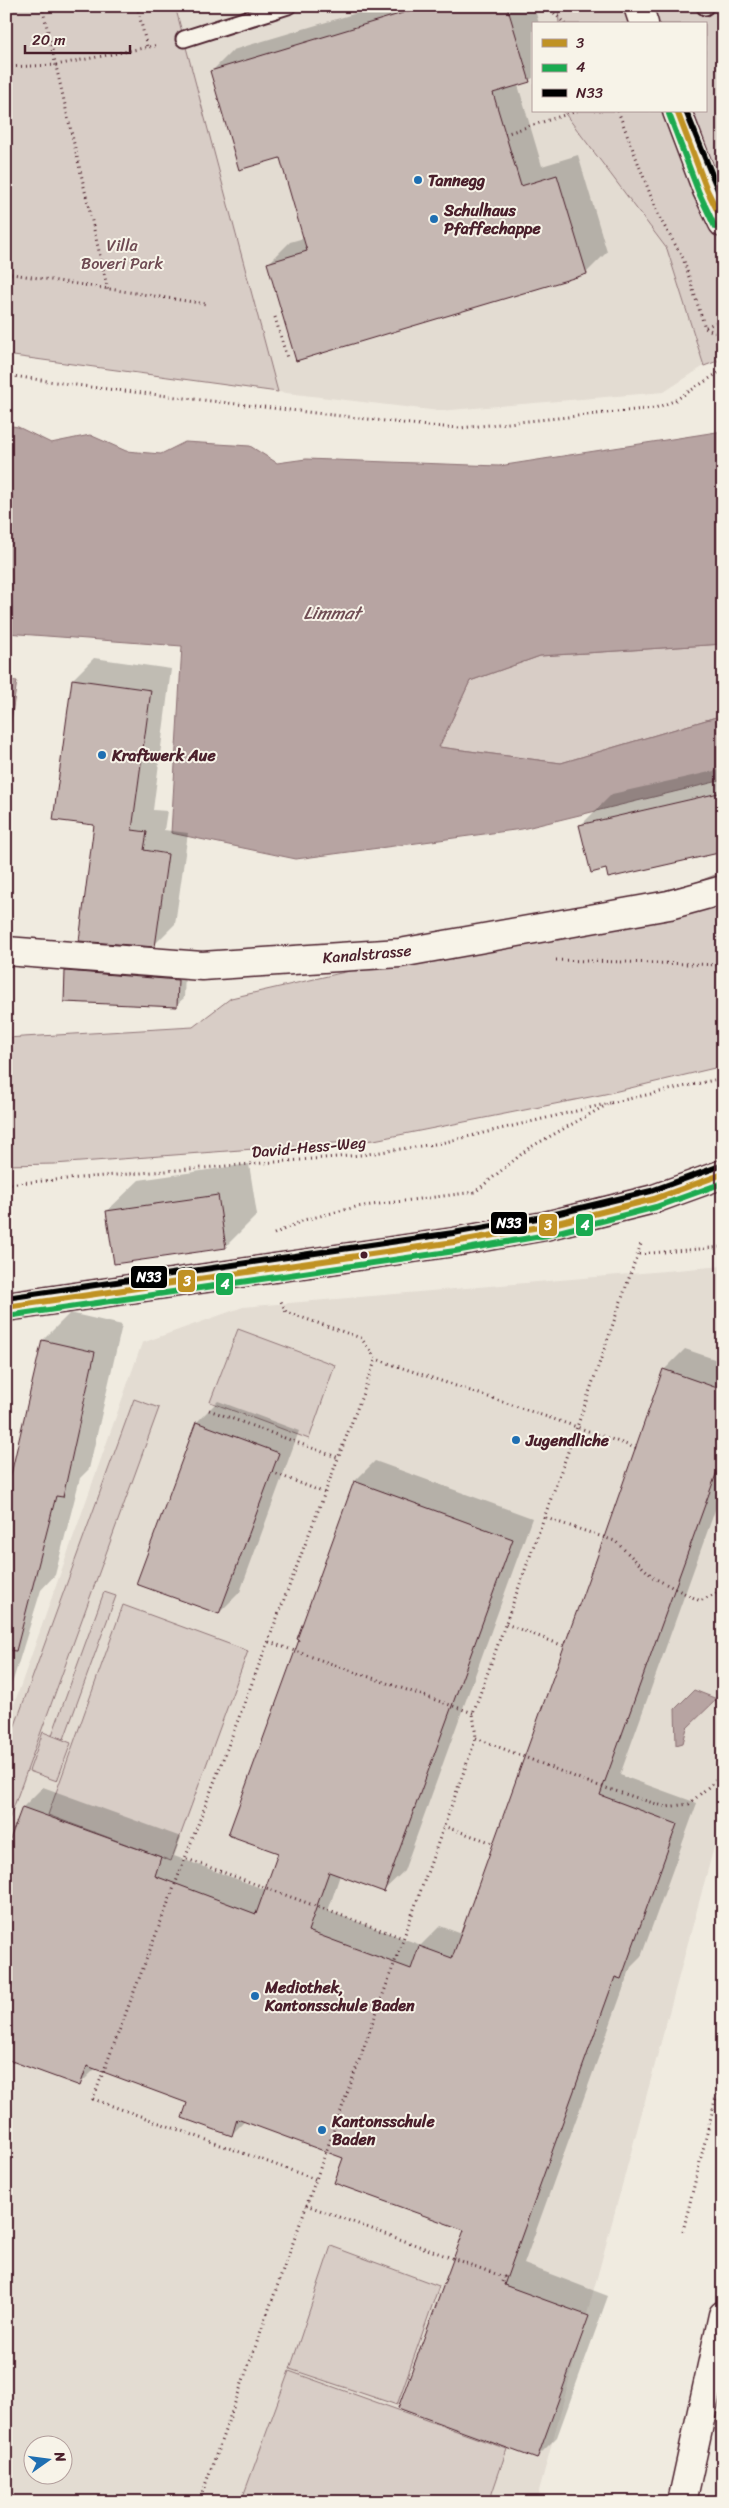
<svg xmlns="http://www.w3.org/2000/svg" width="729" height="2508" font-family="Sriracha,sans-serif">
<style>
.built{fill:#e3dcd2;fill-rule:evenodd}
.green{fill:#d8cdc6;stroke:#917678}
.water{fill:#b7a4a2;stroke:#8b6f72}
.shadow{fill:#0003}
.building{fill:#c6b8b3;stroke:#4a1f2b}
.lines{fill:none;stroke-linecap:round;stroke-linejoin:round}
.service-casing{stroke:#4a1f2b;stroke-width:19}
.minor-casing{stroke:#4a1f2b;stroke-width:31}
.secondary-casing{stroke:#4a1f2b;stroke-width:31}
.path{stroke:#4a1f2b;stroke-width:3;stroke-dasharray:1 4;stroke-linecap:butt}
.service{stroke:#f7f3e8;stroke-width:15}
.minor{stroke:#f7f3e8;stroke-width:28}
.secondary{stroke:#f7f3e8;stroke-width:28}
.bus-1-casing{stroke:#f7f3e8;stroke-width:10}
.bus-2-casing{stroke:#f7f3e8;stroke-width:10}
.bus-3-casing{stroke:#f7f3e8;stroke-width:10}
.bus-1{stroke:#c09224;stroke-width:6}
.bus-2{stroke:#1aaa50;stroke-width:6}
.bus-3{stroke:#000;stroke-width:6}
.poi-dot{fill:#1f6fb2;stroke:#f7f3e8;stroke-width:2}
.bus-dot{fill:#4a1f2b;stroke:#f7f3e8;stroke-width:2}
.labels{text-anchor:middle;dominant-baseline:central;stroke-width:4;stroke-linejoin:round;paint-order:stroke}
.poi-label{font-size:16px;font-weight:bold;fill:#4a1f2b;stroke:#f7f3e8;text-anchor:start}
.park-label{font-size:16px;fill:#6e4a52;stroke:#f7f3e8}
.street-label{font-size:16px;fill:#4a1f2b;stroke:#f7f3e8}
.water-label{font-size:18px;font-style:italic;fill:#704e55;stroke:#f7f3e8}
.line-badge{stroke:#f7f3e8;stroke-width:2}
.badge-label{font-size:14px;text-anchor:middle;font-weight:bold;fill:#fff}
</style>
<rect width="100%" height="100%" fill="#f0ebe0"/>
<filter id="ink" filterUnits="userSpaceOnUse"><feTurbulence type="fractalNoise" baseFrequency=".02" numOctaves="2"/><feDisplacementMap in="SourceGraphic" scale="10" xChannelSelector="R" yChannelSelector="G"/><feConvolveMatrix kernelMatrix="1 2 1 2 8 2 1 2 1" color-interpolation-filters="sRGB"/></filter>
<g filter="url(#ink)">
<!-- built -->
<path class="built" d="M175 6H558L559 24H533V111H563L667 249 704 366 664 392 439 411 278 392Z
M723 1266V1814L536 2502H6V1727L142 1343 243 1307ZM32 2446H62V2476H32Z"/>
<!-- green -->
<path class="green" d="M6 6H175L278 392 6 355Z
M558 6H723V359L704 366 667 249 563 111H705V24H559Z
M723 644V715L561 763 439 747 470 681 540 656Z
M723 872V1066L605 1094 374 1140 54 1164 6 1165V1038L193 1027 231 998 464 945 582 912 697 882Z
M238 1329 335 1365 309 1439 210 1402Z
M134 1399 159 1408 6 1828V1750Z
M104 1592 116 1596 64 1739 52 1735Z
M123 1605 248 1651 171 1861 48 1815Z
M43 1732 71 1743 57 1781 29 1771Z
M331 2246 439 2286 397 2405 290 2369Z
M289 2371 507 2449 489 2502H241Z"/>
<!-- water -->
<path class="water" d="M6 425 18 427 51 443 90 435 126 451 161 454 185 442 250 446 277 463 306 459 499 466 723 431V644L540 656 470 681 439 747 561 763 723 715V780L522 829 296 859 171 833 182 646 6 633Z
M6 680 17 681 6 754Z
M694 1690 717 1699 687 1728 683 1743 676 1745 675 1709Z"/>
<!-- shadow -->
<path class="shadow" d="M380 6H534L539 24H533V78L518 85 542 166 578 155 607 252 586 273 269 263 290 242 304 238 281 157 212 71 233 50Z
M94 658 171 669 153 810 167 811 164 830 188 833 175 924 154 945 95 824 73 679Z
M723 769V850L607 868 581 825 612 794Z
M74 964 185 973 184 998 176 1005 66 972Z
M249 1164 257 1215 225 1247 107 1211 139 1180Z
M70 1313 122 1325 89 1469 80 1478 55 1575 41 1590 6 1703V1499L43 1340Z
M685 1349 723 1362V1488L620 1775 697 1803 641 1957 631 1967 524 2264 608 2296 557 2437 537 2457 465 2229 344 2157 246 2120 231 2135 189 2103 96 2068 80 2084 23 1807 43 1787 181 1837 174 1856 266 1890 279 1852 301 1639 355 1481 375 1461 532 1518 404 1871 383 1891 340 1875 328 1911 421 1945 440 1926 462 1934 597 1563 665 1369Z
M218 1401 299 1431 240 1592 219 1613 197 1422Z"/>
<!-- building -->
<path class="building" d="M426 6H507L530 82 493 93 521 186 557 175 587 274 296 361 267 263 307 251 280 158 239 170 210 71Z
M72 679 151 690 132 830 147 832 144 850 168 854 155 947 79 941 94 825 53 820Z
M723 792V852L608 878 606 869 591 873 579 825Z
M65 971 178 980 177 1007 64 1002Z
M218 1195 226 1248 114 1264 106 1211Z
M42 1340 95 1352 63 1497 56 1496 16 1651 6 1650V1496Z
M663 1369 723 1390V1455L600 1795 677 1824 621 1979 615 1977 504 2285 589 2316 537 2459 398 2408 464 2230 334 2183 343 2158 237 2119 232 2136 182 2118 187 2103 87 2066 80 2086 6 2059V1850L22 1807 161 1857 155 1876 256 1914 278 1853 228 1835 299 1640 297 1639 354 1481 513 1539 384 1892 329 1872 308 1931 411 1969 419 1946 452 1958 593 1566H594Z
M196 1422 279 1453 219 1614 136 1584Z"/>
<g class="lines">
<!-- service casing -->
<g class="service-casing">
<path id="service" d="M705 6V7
M184 39 288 6"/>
</g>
<!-- minor casing -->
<g class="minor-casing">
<path id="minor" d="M6 951 202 966 400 953 669 905 723 890"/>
</g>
<!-- secondary casing -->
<g class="secondary-casing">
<path id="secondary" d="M638 6 644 24
M677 111 707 190 723 223
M6 1307 454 1242 545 1226 654 1199 723 1174
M682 2502 723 2315"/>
</g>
<!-- path -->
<path class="path" d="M42 6 108 290
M137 6 147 47
M547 6 565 24
M6 67 56 65 159 45
M618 111 659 217 683 258 705 328 723 336
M505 134 577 111
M6 273 206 304
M275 317 287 358
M706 327 723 319
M6 375 90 387 428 426 460 428 655 408 674 401 723 370
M556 960 723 965
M6 1184 361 1155 441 1143 610 1103
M274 1234 304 1220 356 1207 475 1192 529 1148 610 1103 723 1078
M639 1254 723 1247
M209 1410 339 1458
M636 1448 577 1427 642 1241
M272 1472 325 1493
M546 1518 615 1541 654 1578 700 1601 723 1590
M506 1624 564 1646
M269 1642 473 1713
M476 1738 593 1784 666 1807 689 1804 723 1774
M443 1826 493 1843
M187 1859 403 1938
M315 2179 93 2099 376 1359
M306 2205 504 2277 501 2284
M683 2231 723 2068
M199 2502 476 1738 473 1713 577 1427 376 1359 361 1338 286 1312 280 1299"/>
<!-- service -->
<use href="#service" class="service"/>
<!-- minor -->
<use href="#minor" class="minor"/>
<!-- secondary -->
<use href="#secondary" class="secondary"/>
<!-- bus-1 casing -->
<g class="bus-1-casing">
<path id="bus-1" d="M677 111 707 190 723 222
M6 1307 454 1242 545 1226 654 1199 723 1174"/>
</g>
<!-- bus-2 casing -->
<g class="bus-2-casing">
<path id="bus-2" d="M669 114 699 193 715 227
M7 1316 455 1251 547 1235 656 1207 723 1183"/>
</g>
<!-- bus-3 casing -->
<g class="bus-3-casing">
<path id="bus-3" d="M686 111 723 202
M6 1298 453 1233 543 1217 651 1191 720 1166"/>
</g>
<!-- bus-1 -->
<use href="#bus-1" class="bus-1"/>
<!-- bus-2 -->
<use href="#bus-2" class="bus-2"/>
<!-- bus-3 -->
<use href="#bus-3" class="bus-3"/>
</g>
</g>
<!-- markers -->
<g class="poi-dot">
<circle cx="418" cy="180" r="5"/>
<circle cx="434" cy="219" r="5"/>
<circle cx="102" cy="755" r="5"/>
<circle cx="516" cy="1440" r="5"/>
<circle cx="255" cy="1996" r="5"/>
<circle cx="322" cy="2130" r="5"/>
</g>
<circle class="bus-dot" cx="364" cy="1255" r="4.5"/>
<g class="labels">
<!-- poi labels -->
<g class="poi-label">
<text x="428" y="180">Tannegg</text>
<text x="444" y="210">Schulhaus<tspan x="444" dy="18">Pfaffechappe</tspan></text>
<text x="112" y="755">Kraftwerk Aue</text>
<text x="526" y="1440">Jugendliche</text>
<text x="265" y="1987">Mediothek,<tspan x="265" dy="18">Kantonsschule Baden</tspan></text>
<text x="332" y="2121">Kantonsschule<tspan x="332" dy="18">Baden</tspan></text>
</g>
<!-- park labels -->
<g class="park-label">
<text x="122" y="245">Villa<tspan x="122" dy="18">Boveri Park</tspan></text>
</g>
<!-- street labels -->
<g class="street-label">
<text transform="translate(367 954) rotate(-5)">Kanalstrasse</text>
<text transform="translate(309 1147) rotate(-5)">David-Hess-Weg</text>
</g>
<!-- water labels -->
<g class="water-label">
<text x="332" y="613">Limmat</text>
</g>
</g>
<g class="line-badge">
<rect x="490" y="1211" width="38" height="24" rx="5" fill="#000"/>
<rect x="538" y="1213" width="20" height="24" rx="5" fill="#c09224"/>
<rect x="575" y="1213" width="19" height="24" rx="5" fill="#1aaa50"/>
<rect x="130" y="1265" width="38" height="24" rx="5" fill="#000"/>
<rect x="177" y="1269" width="19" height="24" rx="5" fill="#c09224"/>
<rect x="215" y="1272" width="19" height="24" rx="5" fill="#1aaa50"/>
</g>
<g class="badge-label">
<text x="509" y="1228">N33</text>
<text x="548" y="1230">3</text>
<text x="585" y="1230">4</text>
<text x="149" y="1282">N33</text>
<text x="187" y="1286">3</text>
<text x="225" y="1289">4</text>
</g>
<!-- margin -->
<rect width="729" height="2508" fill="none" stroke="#f7f3e8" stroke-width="25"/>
<rect x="12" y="12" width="704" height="2483" fill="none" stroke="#4a1f2b" stroke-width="2" filter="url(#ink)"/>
<!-- legend -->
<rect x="532" y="22" width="175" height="90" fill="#f7f3e8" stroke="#b29e9c"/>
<rect x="542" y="39" width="25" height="8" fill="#c09224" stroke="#b29e9c"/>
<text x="576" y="48" font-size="15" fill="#4a1f2b">3</text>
<rect x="542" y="64" width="25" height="8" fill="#1aaa50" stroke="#b29e9c"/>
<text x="576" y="72" font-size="15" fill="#4a1f2b">4</text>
<rect x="542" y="89" width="25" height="8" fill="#000000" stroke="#b29e9c"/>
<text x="576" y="98" font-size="15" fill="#4a1f2b">N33</text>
<!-- north arrow -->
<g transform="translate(48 2460) rotate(76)"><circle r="24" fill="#f7f3e8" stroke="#b29e9c"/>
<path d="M0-4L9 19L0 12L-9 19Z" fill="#1f6fb2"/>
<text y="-8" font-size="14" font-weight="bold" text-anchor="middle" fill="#4a1f2b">N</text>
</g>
<!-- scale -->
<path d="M25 45v8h105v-8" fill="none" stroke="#4a1f2b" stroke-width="2.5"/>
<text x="32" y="45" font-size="15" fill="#4a1f2b" stroke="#f7f3e8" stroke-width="4" paint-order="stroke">20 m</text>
</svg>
